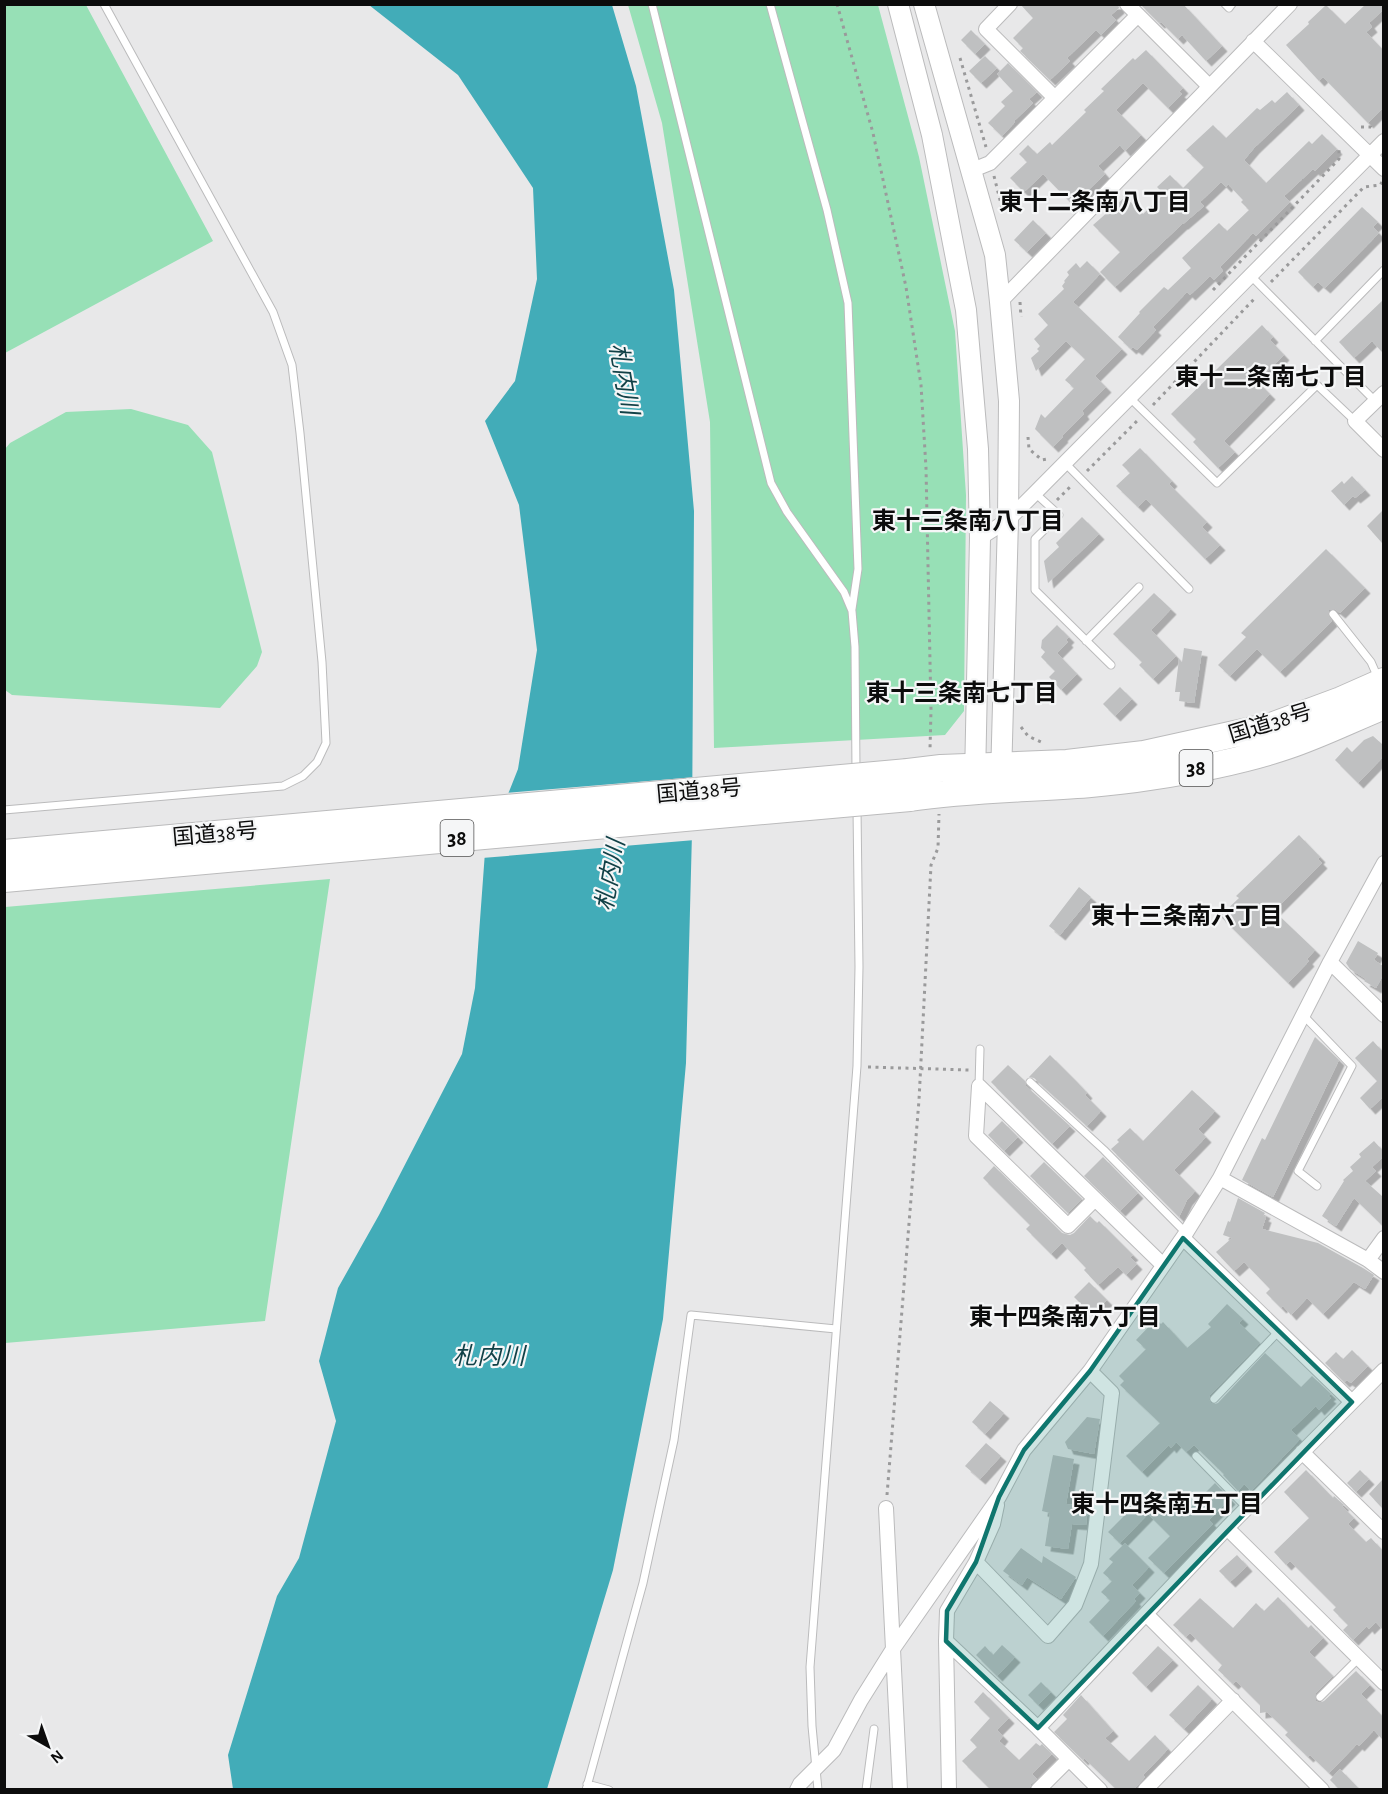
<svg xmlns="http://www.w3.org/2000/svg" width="1388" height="1794" font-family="'Alegreya Sans','Noto Sans JP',sans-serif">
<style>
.green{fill:#97e0b6}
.water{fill:#42acb8}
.pier{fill:#e8e8e9}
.building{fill:#bfc0c1;filter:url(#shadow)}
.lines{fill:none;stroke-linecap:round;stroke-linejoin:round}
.lane-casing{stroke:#bbbbbc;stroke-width:9}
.street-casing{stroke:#bbbbbc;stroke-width:16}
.secondary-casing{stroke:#bbbbbc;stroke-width:22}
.highway-casing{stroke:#bbbbbc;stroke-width:28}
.path{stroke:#9a9a9b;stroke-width:3;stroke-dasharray:3 4.5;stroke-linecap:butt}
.lane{stroke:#fff;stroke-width:7}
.street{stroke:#fff;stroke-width:14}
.secondary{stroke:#fff;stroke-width:20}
.highway{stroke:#fff;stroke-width:26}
.highway-bridge-casing{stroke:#bbbbbc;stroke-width:28;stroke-linecap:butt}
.highway-bridge{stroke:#fff;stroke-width:26}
.marked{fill:#0f766e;fill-opacity:0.2;stroke:#0f766e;stroke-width:4.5;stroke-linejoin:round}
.labels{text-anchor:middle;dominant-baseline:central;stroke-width:4.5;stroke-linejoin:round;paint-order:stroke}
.shield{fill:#f5f6f7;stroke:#525252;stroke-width:1.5}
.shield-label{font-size:21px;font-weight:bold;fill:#0c0c0c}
.street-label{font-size:22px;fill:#0c0c0c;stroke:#f5f6f7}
.neighbourhood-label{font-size:24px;font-weight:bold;fill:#0c0c0c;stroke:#f5f6f7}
.water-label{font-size:24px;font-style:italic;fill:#114147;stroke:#f5f6f7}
</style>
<defs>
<filter id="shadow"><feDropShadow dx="5.5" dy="5.5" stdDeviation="0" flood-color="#0004"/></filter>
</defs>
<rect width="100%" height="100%" fill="#e8e8e9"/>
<!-- green -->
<path class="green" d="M5 4 86 5 213 241 5 353Z
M628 5H878L919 157 955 331 966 495 964 711 945 735 714 748 710 422 662 123Z
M131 409 188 425 212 452 262 652 257 666 220 708 12 695 5 690V449L10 443 66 412Z
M330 879 265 1321 5 1343V907Z"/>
<!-- water -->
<path class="water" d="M369 5H612L636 86 674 290 694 511 692 833 686 1063 663 1319 613 1570 547 1789H233L228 1755 277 1596 299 1558 336 1421 319 1361 338 1288 379 1215 462 1054 475 988 485 852 518 769 537 650 519 505 485 421 515 381 537 279 533 188 458 75Z"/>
<!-- pier -->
<path class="pier" d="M696 777 695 840 482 858 483 851 505 793Z"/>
<!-- building -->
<path class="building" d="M1020 4H1118L1119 8 1111 15 1116 20 1101 35 1096 30 1067 58 1070 61 1050 80 1020 51 1023 48 1013 38 1033 18Z
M1140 4H1183L1222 46 1206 61 1182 35 1178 39 1161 22 1159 23Z
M1366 4H1383V10L1369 23 1372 27 1366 32 1383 50V108L1368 123 1323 77 1319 81 1286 45 1309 24 1308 22 1326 5 1345 24Z
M971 30 985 44 975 54 961 40Z
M1146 50 1183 88 1179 92 1182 94 1168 108 1143 83 1116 110 1141 135 1125 151 1120 145 1098 166 1105 174 1082 196 1080 194 1071 203 1043 174 1024 192 1010 178 1027 162 1019 154 1028 145 1037 154 1050 142 1052 145 1086 112 1084 110 1104 91 1101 89 1133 58 1135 60Z
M985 56 997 68 981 83 969 71Z
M1008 63 1037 92 1029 99 1033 103 1014 121 1015 122 1002 136 988 123 1005 106 1001 102 1013 91 997 74Z
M1287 92 1299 105 1254 148 1244 160 1266 183 1309 141 1312 144 1322 134 1337 149 1315 171 1313 169 1284 196 1290 202 1256 236 1253 233 1220 267 1223 271 1214 280 1210 276 1190 295 1187 292 1153 327 1156 330 1137 350 1133 347 1131 349 1118 337 1140 313 1139 312 1164 287 1168 290 1191 268 1182 258 1219 223 1227 231 1249 210 1241 202 1243 200 1228 184 1226 187 1221 182 1200 202 1204 206 1183 224H1182L1115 287 1100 272 1120 252 1093 225 1125 197 1143 214 1164 194 1157 187 1170 175 1183 188 1204 167 1186 150 1213 125 1226 138 1257 108 1260 110 1272 100 1275 103Z
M1362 207 1378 222 1373 227 1379 233 1325 288 1318 282 1313 287 1298 272Z
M1033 220 1046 233 1027 252 1014 240Z
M1087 261 1100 274 1073 302 1122 349 1095 376 1106 387 1082 411 1084 414 1062 436 1063 437 1053 447 1035 429 1041 414 1045 418 1074 388 1065 380 1085 359 1066 341 1036 371 1031 358 1039 351 1037 349 1040 346 1034 339 1048 325 1038 314 1064 289 1062 286 1065 282 1064 281 1069 275 1067 272 1076 263 1080 268Z
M1383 300V353L1372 341 1354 358 1339 342Z
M1262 325 1273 337 1270 340 1284 355 1257 381 1270 394 1224 441 1235 452 1218 468 1193 442 1196 439 1171 414Z
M1140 448 1172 481 1169 484 1207 522 1202 527 1220 545 1205 559 1146 499 1138 507 1116 486 1130 473 1122 465Z
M1352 476 1365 490 1355 498 1353 496 1344 505 1331 491 1342 481 1344 484Z
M1383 510V544L1367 526Z
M1082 517 1099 534 1048 583 1044 561 1059 547 1056 543Z
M1326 549 1365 588 1340 613 1335 609 1329 610 1328 615 1332 621 1280 672 1257 649 1230 676 1218 665 1246 637 1241 633Z
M1154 593 1171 609 1151 630 1176 656 1153 679 1139 665 1142 662 1113 634Z
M1057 625 1069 637 1066 640 1068 642 1057 653 1077 674 1061 690 1049 677 1055 671 1041 657 1045 652 1041 648 1042 640Z
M1184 648 1202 651 1194 703 1179 701 1180 692H1175L1179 659 1182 662Z
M1120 687 1132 699 1115 716 1103 704Z
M1373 736 1383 745V757L1358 783 1335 760 1347 747 1352 752 1364 740Z
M1299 835 1320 857 1318 859 1322 863 1274 911 1315 950 1307 959 1309 961 1288 983 1220 916 1239 898 1236 896Z
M1079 887 1091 897 1060 935 1049 926Z
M1358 941 1378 953 1374 960 1383 966V975L1376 988 1364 981 1366 979 1350 969 1346 963Z
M1315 1037 1339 1060 1273 1197 1242 1180 1262 1138 1265 1140Z
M1373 1041 1383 1052V1097L1370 1109 1360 1098 1377 1081 1355 1058Z
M1050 1055 1077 1082 1087 1093 1085 1095 1101 1111 1087 1126 1034 1078 1029 1077Z
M1008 1065 1025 1081 1026 1086 1070 1126 1052 1144 991 1082Z
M1192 1090 1215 1111 1198 1129 1206 1137 1174 1170 1195 1191 1187 1200 1179 1217 1111 1149 1119 1142 1117 1140 1130 1128 1143 1141Z
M1002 1121 1018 1137 1004 1151 988 1135Z
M1374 1141 1383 1151V1157L1372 1167 1376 1171 1365 1181 1383 1197V1226L1354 1198 1336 1226 1322 1216 1344 1181 1343 1180 1353 1171 1350 1167 1361 1157 1359 1154Z
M1103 1157 1138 1193 1120 1211 1084 1176Z
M1044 1162 1082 1199 1068 1213 1030 1176Z
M994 1166 1062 1233 1070 1235 1074 1233 1090 1216 1097 1223 1099 1221 1133 1255 1130 1257 1137 1264 1126 1275 1118 1267 1098 1285 1084 1270 1086 1268 1062 1243 1051 1254 1026 1229 1030 1225 983 1178Z
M1238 1198 1265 1213 1263 1216 1266 1217 1262 1229 1318 1243 1363 1268 1374 1275 1365 1289 1354 1282 1323 1314 1307 1298 1291 1315 1283 1306 1281 1308 1266 1293 1270 1289 1244 1262 1234 1271 1216 1252 1232 1238 1223 1235 1228 1221 1230 1222Z
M1089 1282 1107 1300 1092 1315 1074 1297Z
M1227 1304 1243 1319 1239 1323 1260 1343 1210 1395 1209 1400 1211 1403 1215 1404 1218 1403 1265 1353 1301 1387 1312 1376 1331 1394 1328 1396 1331 1398 1319 1410 1316 1406 1291 1430 1300 1439 1251 1491 1244 1484 1238 1491 1223 1475 1224 1474 1194 1445 1186 1452 1176 1442 1171 1448 1169 1445 1142 1472 1126 1456 1160 1423 1120 1385 1124 1381 1119 1376 1146 1349 1136 1340 1156 1319 1161 1324 1163 1322 1187 1348 1211 1327 1208 1324Z
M1352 1350 1368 1366 1351 1383 1347 1380 1344 1382 1325 1363 1336 1352 1343 1359Z
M990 1401 1004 1413 985 1434 972 1422Z
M1087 1417 1100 1419 1094 1454 1068 1449 1065 1442Z
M986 1443 1001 1456 980 1479 965 1466Z
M1053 1455 1074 1459 1066 1504 1088 1507 1086 1525 1072 1524 1068 1549 1045 1546 1050 1513 1042 1511Z
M1306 1470 1333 1498 1334 1496 1344 1505 1342 1506 1354 1518 1348 1524 1366 1542 1371 1538 1383 1551V1630L1376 1622 1369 1629 1367 1626 1353 1640 1343 1630 1348 1625 1333 1610 1336 1607 1290 1561 1286 1565 1274 1552 1309 1518 1284 1492Z
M1360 1470 1369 1479 1356 1492 1347 1483Z
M1383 1479V1509L1369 1494Z
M1215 1483 1230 1499 1209 1520 1213 1524 1164 1573 1148 1558 1170 1536 1148 1514 1120 1543 1108 1532 1149 1491 1162 1504 1173 1494 1188 1510Z
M1125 1543 1149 1567 1132 1585 1140 1593 1134 1599 1136 1601 1103 1636 1089 1622 1110 1600 1101 1592 1112 1581 1103 1573 1113 1562 1109 1559Z
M1021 1548 1042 1563 1043 1556 1076 1577 1061 1599 1027 1577 1022 1585 1003 1571Z
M1237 1555 1247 1566 1230 1582 1219 1571Z
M1278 1597 1308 1628 1311 1625 1323 1638 1309 1652 1333 1676 1316 1693V1701L1319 1703 1324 1701 1356 1671 1370 1685 1361 1694 1383 1717V1740L1374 1730 1359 1746 1357 1744 1329 1773 1310 1755 1308 1757 1285 1735 1288 1732 1267 1712 1260 1713V1705L1236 1681 1233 1684 1218 1670 1222 1665 1190 1633 1186 1637 1173 1625 1200 1598 1233 1628 1256 1603 1264 1611Z
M1002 1645 1015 1657 997 1676 976 1655 985 1646 993 1655Z
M1158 1646 1173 1660 1146 1687 1132 1673Z
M1041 1682 1051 1692 1038 1705 1028 1695Z
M1198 1685 1212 1699 1184 1729 1169 1715Z
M983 1692 1009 1718 997 1730 1003 1736 999 1741 1019 1760 1036 1743 1040 1746 1042 1744 1052 1754 1032 1774 1037 1779 1031 1784 1029 1790H991L962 1761 977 1747 970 1740 990 1718 974 1702Z
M1081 1695 1113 1731 1105 1738 1129 1761 1155 1735 1168 1749 1143 1775 1145 1777 1133 1790H1117L1084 1758 1083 1760 1054 1732 1067 1719 1063 1715Z
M1340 1769 1360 1790H1340L1330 1780Z"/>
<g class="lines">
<!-- lane casing -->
<g class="lane-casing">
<path id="lane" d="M652 4 771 483 787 512 844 592 852 611 855 647 856 770
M770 4 827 210 848 303 858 569 852 609
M1225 4 1229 8 1232 4
M1251 276 1375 401
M1315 341 1384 270
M1130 398 1217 483 1317 385 1355 421
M1065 463 1189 589
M1035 493 1059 515 1035 539V590L1111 665
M1333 614 1371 662 1378 678
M1086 641 1139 587
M4 810 283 786 303 776 317 762 326 743 322 662 300 433 292 365 273 312 104 4
M1303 1015 1352 1066 1298 1171 1317 1186
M1030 1082 1104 1150 1186 1233
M979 1086 980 1049
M1214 1399 1279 1331
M1196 1456 1247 1508
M1320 1697 1359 1658
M587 1784 609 1790
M586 1790 643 1583 674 1440 691 1315 836 1329
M818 1790 812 1726 810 1667 857 1066 859 967 857 809
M866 1790 874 1729"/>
</g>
<!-- street casing -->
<g class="street-casing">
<path id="street" d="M1010 4 986 29 1055 98
M1127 4 1209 86
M1253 41 1384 169
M970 171 990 163 1138 15
M1000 302 1290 4
M1384 393 1355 421 1384 450
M980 538 1008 520 1035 493 1384 141
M1330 962 1384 1015
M1220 1178 1368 1260 1384 1272
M1095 1199 1068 1226 976 1136 979 1086 1163 1265
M1183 1238 1352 1402
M1368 1260 1384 1238
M1302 1452 1384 1532
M997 1505 993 1524 976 1562 947 1611 946 1641 1038 1728 1100 1790
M886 1508 900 1790
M1227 1528 1384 1683
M976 1562 1048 1636 1075 1605 1091 1564 1112 1393 1090 1371
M1146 1614 1322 1790
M946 1641 949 1790
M1038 1728 1227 1528 1384 1370
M797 1790 800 1784 834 1750 861 1700 893 1649 999 1497 1024 1450 1090 1371 1186 1233 1220 1178 1330 962 1384 863
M1038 1790 1069 1759
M1145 1790 1233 1700"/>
</g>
<!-- secondary casing -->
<g class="secondary-casing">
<path id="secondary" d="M898 4 932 135 966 310 978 449 980 538 975 779
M924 4 995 255 1000 302 1009 401 1008 520 1001 778"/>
</g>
<!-- highway casing -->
<g class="highway-casing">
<path id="highway" d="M908 772 941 768 1067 763 1144 754 1271 726 1341 700 1384 681
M910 798C989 786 1070 790 1150 777 1195 770 1243 761 1287 746 1320 735 1352 719 1384 706"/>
</g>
<!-- path -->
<path class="path" d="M837 4 873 133 906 287 921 385 926 468 931 710 930 749
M960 58 986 147
M1361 127H1371L1374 130
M994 176 1002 208
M1271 282 1364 187 1380 185 1382 182
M1213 290 1339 159V146
M1020 302 1021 317
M1153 405 1256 297
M1028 437 1029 449 1042 460 1048 459
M1087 471 1137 421
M1057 500 1071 486
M1021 727 1028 736 1041 742
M868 1067 969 1070
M887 1495 919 1100 931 865 938 848 939 814"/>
<!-- lane -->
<use href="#lane" class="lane"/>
<!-- street -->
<use href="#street" class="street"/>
<!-- secondary -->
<use href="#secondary" class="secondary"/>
<!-- highway -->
<use href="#highway" class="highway"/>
<!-- highway-bridge casing -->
<g class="highway-bridge-casing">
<path id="highway-bridge" d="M4 853 908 772
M4 879 910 798"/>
</g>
<!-- highway-bridge -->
<use href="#highway-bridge" class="highway-bridge"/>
</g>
<!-- marked area -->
<path class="marked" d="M1183 1238 1352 1402 1038 1728 946 1641 947 1611 976 1562 999 1497 1024 1450 1090 1371Z"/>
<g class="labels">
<!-- shield labels -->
<g class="shield">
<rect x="1179.5" y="750" width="33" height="36" rx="4.5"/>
<rect x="440.5" y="820" width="33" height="36" rx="4.5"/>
</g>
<g class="shield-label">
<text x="1196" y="768">38</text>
<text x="457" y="838">38</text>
</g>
<!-- street labels -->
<g class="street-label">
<text transform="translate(1270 723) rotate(-17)">国道38号</text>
<text transform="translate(699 791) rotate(-5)">国道38号</text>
<text transform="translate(215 834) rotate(-5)">国道38号</text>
</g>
<!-- neighbourhood labels -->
<g class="neighbourhood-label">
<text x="1095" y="203">東十二条南八丁目</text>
<text x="1271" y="378">東十二条南七丁目</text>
<text x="968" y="522">東十三条南八丁目</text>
<text x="962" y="694">東十三条南七丁目</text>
<text x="1187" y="917">東十三条南六丁目</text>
<text x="1065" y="1318">東十四条南六丁目</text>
<text x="1167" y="1505">東十四条南五丁目</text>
</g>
<!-- water labels -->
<g class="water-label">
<text transform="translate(623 379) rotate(80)">札内川</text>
<text transform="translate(611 875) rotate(-80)">札内川</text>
<text x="489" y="1357">札内川</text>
</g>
</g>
<!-- border -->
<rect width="1388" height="1794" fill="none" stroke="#0c0c0c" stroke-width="12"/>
<!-- north arrow -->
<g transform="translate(48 1746) rotate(140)" stroke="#f5f6f7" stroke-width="4.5" paint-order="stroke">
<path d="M0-4.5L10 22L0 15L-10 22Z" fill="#0c0c0c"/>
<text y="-9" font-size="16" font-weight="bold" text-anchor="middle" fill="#0c0c0c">N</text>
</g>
</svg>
